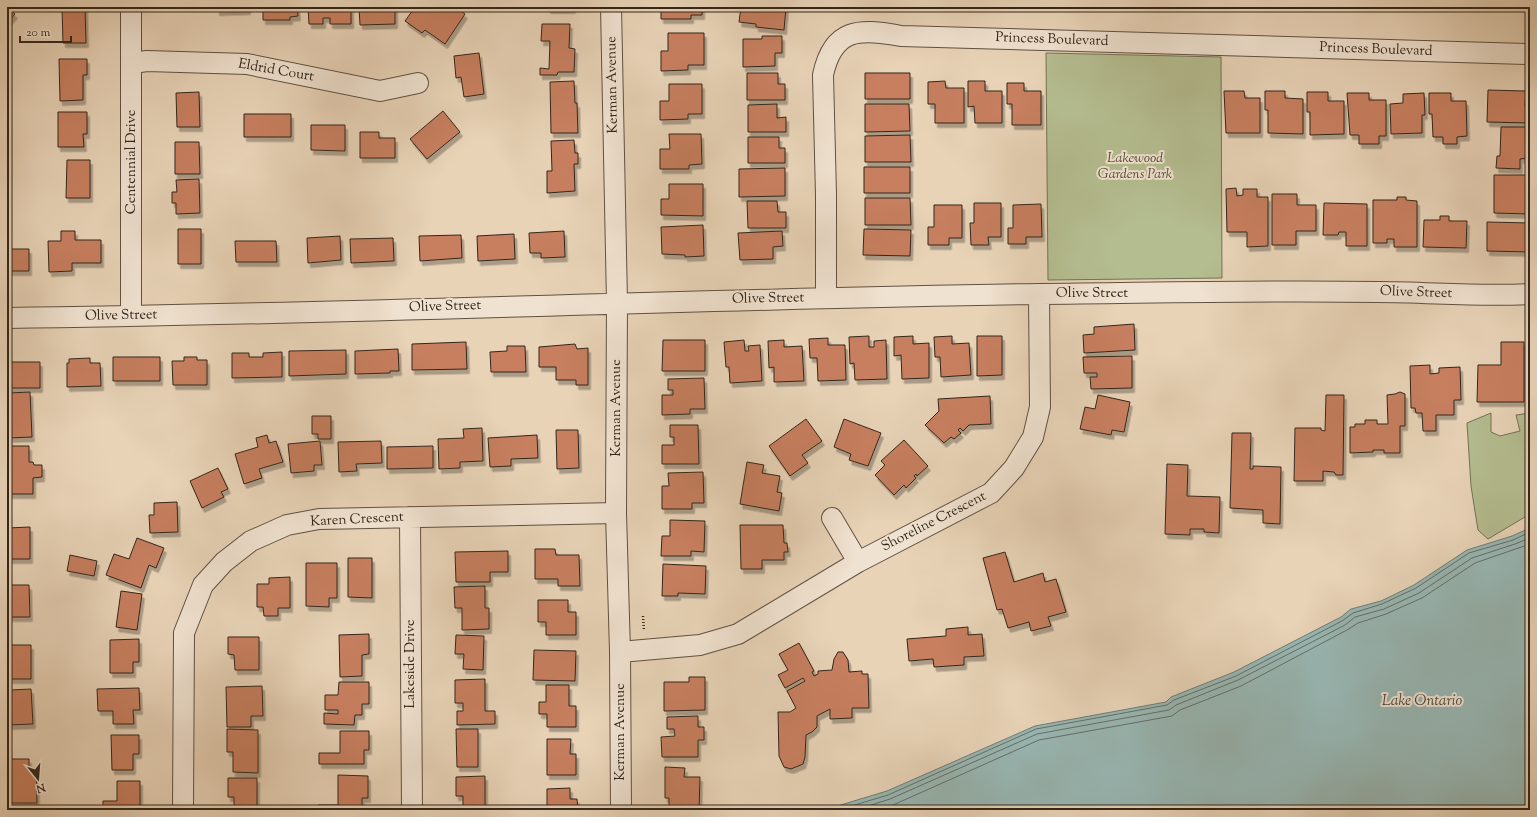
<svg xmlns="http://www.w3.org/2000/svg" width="1537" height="817" font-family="'Sorts Mill Goudy',serif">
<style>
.green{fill:#b4bd90;stroke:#747256}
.water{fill:#98b7b3;stroke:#707d76}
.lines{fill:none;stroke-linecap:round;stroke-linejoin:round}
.shore{stroke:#666e67;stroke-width:1}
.building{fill:#c77f5e;stroke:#33261b;filter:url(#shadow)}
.street-casing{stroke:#605142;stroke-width:22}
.path{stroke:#33261b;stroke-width:2.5;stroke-dasharray:1 2;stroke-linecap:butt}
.street{stroke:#f0e2d0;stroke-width:20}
.labels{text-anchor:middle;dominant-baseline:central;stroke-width:4;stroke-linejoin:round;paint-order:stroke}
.street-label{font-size:14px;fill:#33261b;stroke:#f0e2d0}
.park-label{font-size:14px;font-style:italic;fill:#534c38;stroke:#f0e2d0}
.water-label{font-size:15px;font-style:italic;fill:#4c4a41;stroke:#f0e2d0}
</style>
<defs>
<filter id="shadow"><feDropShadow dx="2.5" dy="4.5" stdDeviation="0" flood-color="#0004"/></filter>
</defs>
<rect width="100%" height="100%" fill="#e8d3b7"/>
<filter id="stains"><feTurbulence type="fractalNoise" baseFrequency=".005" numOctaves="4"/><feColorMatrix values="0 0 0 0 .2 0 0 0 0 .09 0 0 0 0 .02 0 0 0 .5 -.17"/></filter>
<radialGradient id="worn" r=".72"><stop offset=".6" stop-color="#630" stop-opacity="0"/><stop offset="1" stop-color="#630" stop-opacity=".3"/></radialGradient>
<!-- green -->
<path class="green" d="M1046 53 1221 57 1222 278 1048 280Z
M1491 413V432L1500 436 1520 431 1516 415 1530 413V514L1488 539 1478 530 1471 486 1467 423Z"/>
<!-- water -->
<path class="water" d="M1530 528V810H824L887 791 1035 726 1166 702 1171 697 1234 672 1341 617 1351 609 1381 601 1414 585 1467 550 1512 536Z"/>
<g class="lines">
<!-- shore -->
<path class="shore" d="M838 810 888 795 1036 729 1167 705 1174 700 1236 676 1342 621 1353 613 1382 604 1416 588 1469 553 1513 540 1530 532
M855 810 890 799 1037 734 1169 710 1176 705 1238 680 1345 625 1355 617 1384 609 1419 593 1472 558 1515 544 1530 538
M876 810 893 805 1039 740 1172 716 1180 710 1241 686 1347 630 1358 623 1386 614 1422 598 1475 563 1530 544"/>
</g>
<!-- building -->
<path class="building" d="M7 7 15 14 7 23Z
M62 7H85L86 43H63Z
M217 7H248V10L217 11Z
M263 7H297L298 16 290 17V20H263Z
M308 7H351V24H330V18H323V24H309Z
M359 7H395V24L360 25Z
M415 7H429L432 9 434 7H455L465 14 445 44 425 30 422 33 405 21Z
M548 7H573V9H548Z
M661 7H702V15H691V19H661Z
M741 7H786L784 30 756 27V24L739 22Z
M542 24H570L569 48 575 49 574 72H558L557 75H540V68L549 69 550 41H541Z
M668 33H704V65H688V70L661 71V51H668Z
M762 36H782V53H775V66L743 67V39H762Z
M479 53 484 94 464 97 461 77 456 78 454 56Z
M59 59H87V75H83V100L60 101Z
M747 73H778V84H785V100H747Z
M865 73H910V99H865Z
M574 81 575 103H577L578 133H551L550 82Z
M945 81 946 88H964V123H935V104H928V82Z
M968 81H985V91H1002V123H975L974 106 968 107Z
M1007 83H1024V91H1041V125H1012V104H1007Z
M669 84H702V114H688V119L660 120V101H669Z
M1488 90 1526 91 1525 106H1529V123L1487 122Z
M1224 91H1244L1245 98H1260V133H1226Z
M1265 91H1285V98L1303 99V134L1268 133V110H1265Z
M199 92 200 127H177L176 93Z
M1307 92H1328V101H1344V134L1310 135V112H1307Z
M1347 93H1369V100H1386V136H1379V144H1359V135H1350Z
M1424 93 1425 115H1422V133L1391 134 1390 104 1403 103V94Z
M1429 93H1451V101H1466L1467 136 1457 137V144H1443V137H1433L1432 114H1429Z
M777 104V118L786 117V132H748V105Z
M865 104H909L910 131 865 132Z
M443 111 460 132 427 159 410 139Z
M58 112H87V134H83L84 147H58Z
M244 114H291V137H244Z
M311 125H345V151L311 150Z
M1501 127H1528V158L1520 159V169L1496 168 1497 156H1500Z
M360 132H379V138H395V158H360Z
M669 134H701L702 164 689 165V169H660V149H670Z
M910 135 911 162H865V136Z
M748 137H779V148H785V163H748Z
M574 140 575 153H578V164H574L575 191 547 193V171H552L551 141Z
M175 142H199L200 174H175Z
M67 160H90V198H66Z
M864 167H910V193H864Z
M785 168V196L739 197V169Z
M1494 175H1529V214L1494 213Z
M199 179 200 213 176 214V203H172V192H177L176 180Z
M669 184H703V216L661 215V199H669Z
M1236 188 1237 196 1243 195V189H1257V197H1268V246L1247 247V232H1227L1226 189Z
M1272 194H1297V205H1316V231H1296V245H1272Z
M1397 197H1406V200L1417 201V247H1394V239H1387V243H1373V200H1397Z
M865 198H910L911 225H865Z
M747 201H777L778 212H786V228H748Z
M974 203H1001V237H988L989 245H971L970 223H974Z
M1324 203 1367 204V246H1346V232H1339L1338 235H1323Z
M1041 204 1042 237H1026V244H1008V228H1013V205Z
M934 205H962V238H949V245H928V227H934Z
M1440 216H1449V221H1467L1466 248 1423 247 1424 220H1440Z
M1487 222 1530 223V252L1487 251Z
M703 225 704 256 685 257V255L662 254 661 227Z
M178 229H201V264H178Z
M864 229 911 230 910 256 863 255Z
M61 231H75V240H101V263H72V271L49 272 48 241H61Z
M564 231 565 257 541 258V253H530L529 233Z
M782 231 783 246 773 247V259L740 260 738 233Z
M514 234 515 259 478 261 477 236Z
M461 235 462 258 420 261 419 236Z
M340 236 341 260 308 263 307 238Z
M393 238 394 261 351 263 350 239Z
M235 241H276L277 262H236Z
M7 249H29V271H7Z
M1134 324 1135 350 1084 353 1083 335 1094 334V327Z
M869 336V347H874V341L886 340 887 379 855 380 854 363 850 364 849 337Z
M913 336V344L929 343V378L902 379 901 355 894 356V337Z
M952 336V344L969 343 971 375 941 377 940 357H935L934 337Z
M977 336H1002V375L977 376Z
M828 338V345H845L846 380 818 381 817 358H810L809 339Z
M663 340H705V371H662Z
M744 340 745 351H749L748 346 760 345 762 381 730 383 729 367H726L724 342Z
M784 340V347L802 346 804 381 774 382V367L769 368 768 341Z
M466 342 467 369 412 370V344Z
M1501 342H1524V402H1477L1478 365H1501Z
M575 344 577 349 588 348V385H576V380H556V367H539V347Z
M507 346H525L526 372H491L490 352 507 351Z
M398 349 399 371H390V373L355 374V351Z
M346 350V374L289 376V351Z
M282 352V377L232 378V353H249V357H263V353Z
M1132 356V388L1091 389 1090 377H1097V373H1084L1083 357Z
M113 357H160V381H113Z
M184 357H197V360H207V385H173L172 361H184Z
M90 358V363H100L101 386 67 387V363H69V359Z
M7 362H40V388H7Z
M1430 365V374L1439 373V368L1460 367 1461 400H1454V415H1436V431H1423L1422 413H1416L1415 408H1411L1410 366Z
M704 378 705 409H690V414L662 415V395H673V390H668V379Z
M30 392 32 437 7 438V415H10L9 393Z
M1400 392 1405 394V426H1400V453H1384V450H1373V452L1350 453V427H1355V424H1365V420H1377V424H1388L1387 395 1395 394Z
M1098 395 1130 402 1124 432 1112 430 1111 435 1080 429 1085 407 1095 409Z
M1326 395H1344L1343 475H1336L1334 472 1323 471V481H1294L1295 428H1321V430L1325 431Z
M990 396 991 424 969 425 963 431 960 428 958 430 961 433 954 439 951 437 944 443 925 425 939 411 938 399Z
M312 416H331V439H318V434H312Z
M806 419 822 441 802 455 808 463 790 476 769 446Z
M844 419 881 433 868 466 849 460 851 454 834 447Z
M670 425H698L699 464H662V445H674V437H670Z
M482 428 483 461 460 462V468L439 469 438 439 464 438 463 429Z
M556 430H578L579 468 557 469Z
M1232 433H1251L1250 469H1253V466L1281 467 1280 524 1263 523V510L1230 508Z
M267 435 269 443 276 441 283 462 259 469 262 478 244 484 235 454 258 447 256 438Z
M537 435 538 458 511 459V466L490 467 488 438Z
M904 440 928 466 917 476 916 474 914 476 916 478 906 488 904 485 894 495 875 475 885 465 881 461Z
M320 441 322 465H314V471L291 473 288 444Z
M381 441 382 463 356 464 357 471 339 472 338 442Z
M9 446H29V462H33L34 465H42V477L33 478V494H7V460H10Z
M433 446V468L387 469V447Z
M747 462 764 465 762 473 780 476 777 492 782 493 779 511 740 504Z
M1167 464 1188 465 1187 496 1220 497 1219 533 1204 532V529H1190V535L1165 534Z
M218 468 228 489 221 492 224 497 202 508 190 481Z
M703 472 704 503H692V509H662V486H669L668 473Z
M177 502 178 532 150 533 149 515H154V503Z
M670 520 705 521 704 552 691 551V556H661L662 536H670Z
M740 525H783L784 543H787L788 552H784V560H762V569H741Z
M30 527V559H7V528Z
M137 538 164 548 156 568 149 565 141 588 106 575 114 554 129 559Z
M535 549H555L556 555H579L580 586H558V579H535Z
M508 551V572H490V582H456L455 552Z
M1005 552 1014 582 1043 573 1045 582 1056 579 1066 612 1048 617 1051 626 1031 631 1029 622 1008 628 1002 609 997 610 983 558Z
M70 555 97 561 94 576 67 571Z
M348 558H372V598L348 597Z
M306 563H337V598H329V607L306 606Z
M663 564 706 566 705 594 678 593V596H662Z
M290 577V608H278V616H264L263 607H257V584H269V578Z
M7 585H29L30 617H7Z
M485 586V608H489V629L462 630V608H455L454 587Z
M121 591 142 594 137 630 116 627Z
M538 600H568V612H576V635H546V622H538Z
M968 627V635L982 634 984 656 964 657V665L934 667 933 659 909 661 907 639 946 636V629Z
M369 634V654L362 655V676L340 677 339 635Z
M456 635 484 636 483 670 463 669 464 654H455Z
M228 637H259V670H235L234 655 228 654Z
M139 639V662H133V673H110V640Z
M799 643 814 671 812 672 814 676 818 674V671L832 670 834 659 838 652H843L848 660 849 672 862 671V674H868L869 708H852V718L830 719V709L817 716V727L812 732 806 735 805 757 803 764 791 769 784 767 779 756 778 712H790L796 708 787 691 805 681 803 678 785 688 778 675 788 670 779 654Z
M8 645H31V679H7Z
M534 650 576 651 575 681 533 680Z
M689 677H705V710L664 711V682H689Z
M485 679V711H495V724L457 725V711H463V703H455V680Z
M339 682H369V704H362V715H355L354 725 324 724V713L338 714V710H325V695H338Z
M546 685H569V706H576V727H547V714H539V702H546Z
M262 686 263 716H251V727H227L226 687Z
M139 688 140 710H133L134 724H113V711H98L97 689Z
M31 689 33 724 7 725V704H11L10 690Z
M698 716V727H704V740H698V757H662L661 737 675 736 674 729H667V717Z
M227 729 258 730V773L233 772V752H227Z
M456 729H478V767H457Z
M340 731H369V750H364V764H319V753H340Z
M111 735H139V754H133V770H112Z
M547 739H571L570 754H576V775H547Z
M11 759H29V769L36 768 37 803H11Z
M665 767 685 768 684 777H700L699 810H669V798H665Z
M338 775 368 776V798H362V810H318V805H338Z
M485 776V809L463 810V796H456V777Z
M228 778H257V810H234V797H228Z
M117 781H140V810H103V801H117Z
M570 788V799H577L578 810H547V789Z"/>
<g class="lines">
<!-- street casing -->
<g class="street-casing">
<path id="street" d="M131 7V316
M611 7 617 302 616 513 620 652 621 810
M132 63 147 61 247 64 380 91 418 83
M826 298V195L823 75C833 28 859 28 901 36L1530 54
M7 318C351 314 696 299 1040 294 1152 293 1265 290 1377 292 1428 292 1479 297 1530 294
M410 517 412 810
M832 518 858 562
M620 652 700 645 738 634 858 562 991 493 1014 468 1033 437 1040 407 1039 294
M183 810 184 633 203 585 224 562 251 541 287 525 319 519 616 513"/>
</g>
<!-- path -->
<path class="path" d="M643 616 644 631"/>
<!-- street -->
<use href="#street" class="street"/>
</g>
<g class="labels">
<!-- street labels -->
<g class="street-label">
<text transform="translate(1052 40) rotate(2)">Princess Boulevard</text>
<text transform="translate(1376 50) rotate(2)">Princess Boulevard</text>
<text transform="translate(276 71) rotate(10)">Eldrid Court</text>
<text transform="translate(613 85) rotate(-91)">Kerman Avenue</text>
<text transform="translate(132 162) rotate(-90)">Centennial Drive</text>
<text transform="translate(1416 293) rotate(2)">Olive Street</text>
<text x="1092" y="294">Olive Street</text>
<text transform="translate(768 299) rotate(-1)">Olive Street</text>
<text transform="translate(445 307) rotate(-2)">Olive Street</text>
<text transform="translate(121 316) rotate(-1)">Olive Street</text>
<text transform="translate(617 408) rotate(-90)">Kerman Avenue</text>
<text transform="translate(357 520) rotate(-3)">Karen Crescent</text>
<text transform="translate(934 522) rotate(-27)">Shoreline Crescent</text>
<text transform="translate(411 664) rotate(-90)">Lakeside Drive</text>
<text transform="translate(621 732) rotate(-90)">Kerman Avenue</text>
</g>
<!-- park labels -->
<g class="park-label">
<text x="1135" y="159">Lakewood<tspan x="1135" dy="16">Gardens Park</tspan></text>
</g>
<!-- water labels -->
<g class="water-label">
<text x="1422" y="701">Lake Ontario</text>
</g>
</g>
<!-- margin -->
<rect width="1537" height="817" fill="none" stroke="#e8d3b7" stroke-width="24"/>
<rect x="8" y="8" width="1521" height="801" fill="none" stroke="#33261b" stroke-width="2"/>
<rect x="12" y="12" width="1513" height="793" fill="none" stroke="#33261b"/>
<!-- north arrow -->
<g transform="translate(38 779) rotate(163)" stroke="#f0e2d0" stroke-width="3" paint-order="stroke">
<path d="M0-3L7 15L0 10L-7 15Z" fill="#33261b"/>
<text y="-6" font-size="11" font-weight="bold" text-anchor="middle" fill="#33261b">N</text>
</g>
<!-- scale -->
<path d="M20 36v6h51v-6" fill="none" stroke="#33261b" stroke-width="2"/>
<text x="26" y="36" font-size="12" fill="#33261b" stroke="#f0e2d0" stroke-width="3" paint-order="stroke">20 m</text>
<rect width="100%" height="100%" filter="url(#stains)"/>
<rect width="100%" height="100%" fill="url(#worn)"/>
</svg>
